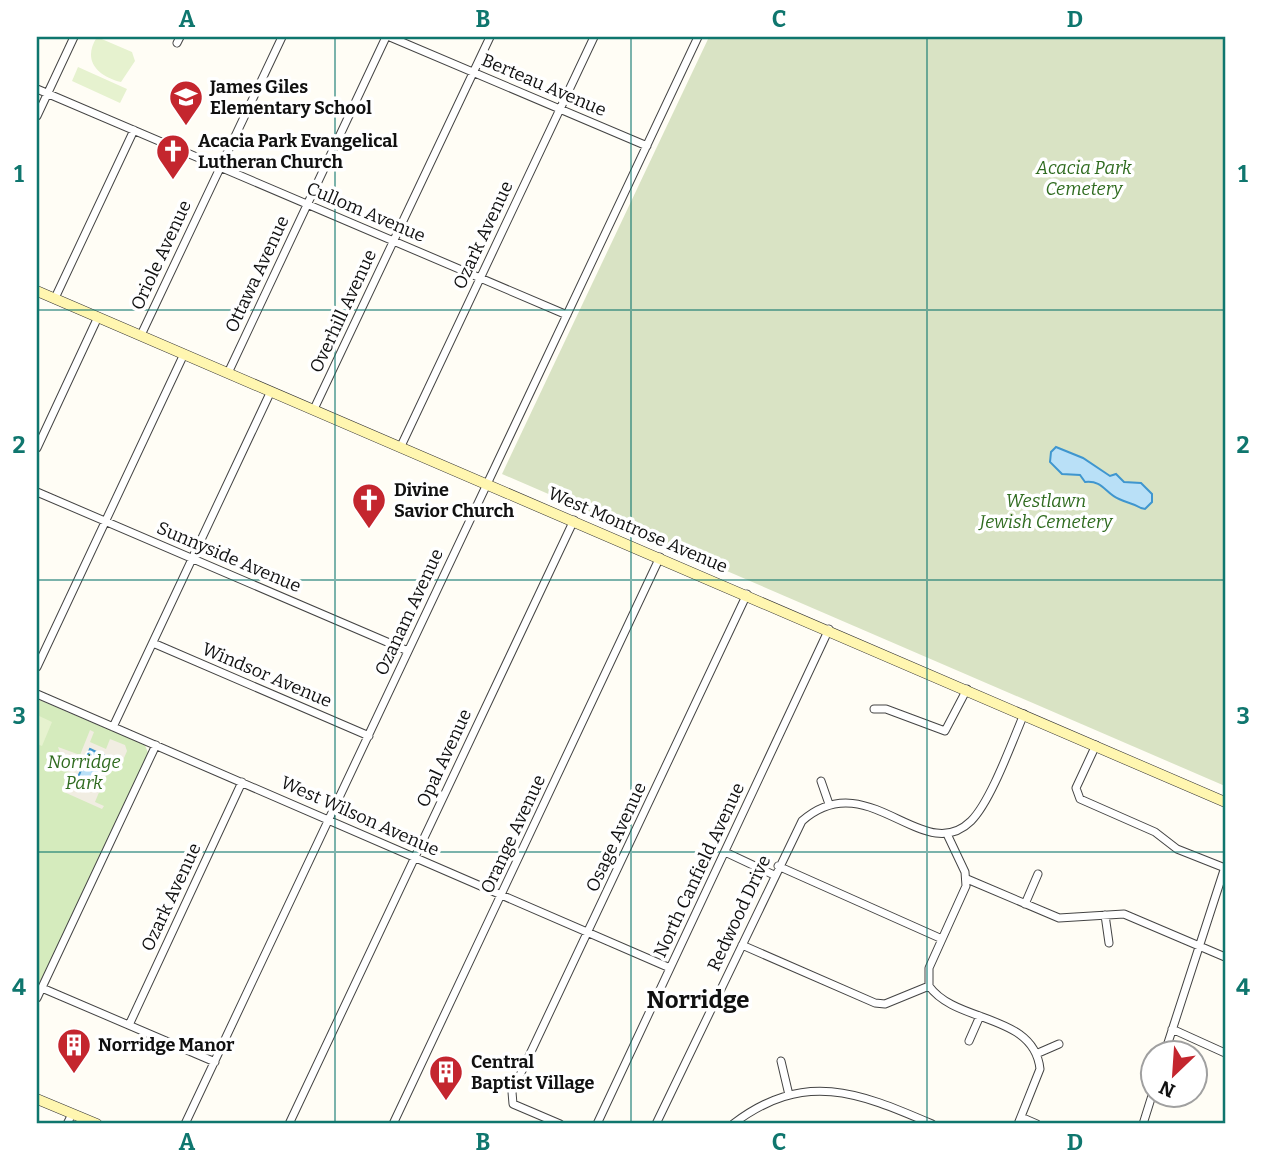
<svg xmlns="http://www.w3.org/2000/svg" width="1262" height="1161" font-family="Bitter,serif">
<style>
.green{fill:#d5ebbd}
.cemetery{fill:#d9e3c4}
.pitch{fill:#e6f2cf}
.plaza{fill:#f1ede2}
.water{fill:#b9e0f7;stroke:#3f96cf;stroke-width:2}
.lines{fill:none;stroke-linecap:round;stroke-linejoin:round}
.street-casing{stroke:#444;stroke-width:9}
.secondary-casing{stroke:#333;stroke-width:11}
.street{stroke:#fff;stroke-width:7}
.secondary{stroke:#fff6b0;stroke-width:10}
.grid{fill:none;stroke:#0f766e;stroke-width:2;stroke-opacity:0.55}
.labels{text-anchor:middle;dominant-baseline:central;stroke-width:7;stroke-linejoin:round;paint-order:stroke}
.street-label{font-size:18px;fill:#111;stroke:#fff}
.poi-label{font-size:18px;font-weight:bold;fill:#111;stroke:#fff;text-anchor:start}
.park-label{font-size:18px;font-style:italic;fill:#2f6b1f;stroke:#fff}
.district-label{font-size:24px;font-weight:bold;fill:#111;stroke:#fff}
.neatline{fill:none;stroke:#0f766e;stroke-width:2.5}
.grid-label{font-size:23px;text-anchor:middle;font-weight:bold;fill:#0f766e}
</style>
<rect width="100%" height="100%" fill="#fffdf5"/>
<!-- green -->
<path class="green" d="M37 699 145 745 148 753 37 989Z"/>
<!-- cemetery -->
<path class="cemetery" d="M709 37H1225V786L502 474Z"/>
<!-- pitch -->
<path class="pitch" d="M97 37 132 52 135 61 121 82C97 76 82 60 97 37Z
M78 67 127 89 120 103 72 81Z
M37 715 52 722 42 746 37 744Z"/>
<!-- plaza -->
<path class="plaza" d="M90 730 94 732 90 742 106 749 110 739 125 745 127 751 121 765 112 761 95 802 104 806 102 809 64 792 72 773 54 767 60 753 58 747 80 755Z"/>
<!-- water -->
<path class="water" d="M1056 447 1083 458 1110 476 1116 474 1124 482 1141 483 1152 494V502L1145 509 1141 508C1133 503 1127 503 1119 499 1105 493 1103 480 1085 482L1080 475 1062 474 1050 462 1051 452Z
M90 749 105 756 92 789 76 782Z"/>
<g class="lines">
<!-- street casing -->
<g class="street-casing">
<path id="street" d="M390 37 647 146
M177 43 180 37
M37 89 567 315
M37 116 74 37
M55 298 134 130
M141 335 282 37
M228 373 386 37
M314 409 490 37
M401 446 594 37
M37 448 98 317
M37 492 408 651
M153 643 369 736
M37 667 184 354
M37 694 670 968
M874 709H886L945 731 967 689
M113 727 271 391
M1096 745 1076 788 1080 799 1155 832 1177 849 1225 868
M821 781 829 804
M947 834 965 872 966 886 929 968V986C956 1024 1034 1013 1040 1069L1018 1124
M725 852 774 875
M778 866 942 939
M967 879 1059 918 1124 914 1225 957
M1025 904 1038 874
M1105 915 1109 943
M742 945 875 1003 885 1004 929 986
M42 988 215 1062
M37 998 156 745
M129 1025 242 782
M1172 1029 1225 1053
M969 1041 980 1016
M1165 1052 1225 867
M1036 1054 1059 1044
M781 1061 789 1095
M1021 1117 1037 1124
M67 1124 72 1114
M185 1124 698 37
M289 1124 574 520
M393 1124 660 557
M560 1124 513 1104 512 1092 747 594
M597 1124 829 629
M656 1124 802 821C868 763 923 868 971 821 991 801 1012 742 1024 714
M733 1124C804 1070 858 1092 932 1124
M1143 1124 1154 1089"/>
</g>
<!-- secondary casing -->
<g class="secondary-casing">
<path id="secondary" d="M37 291 1225 802
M37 1099 97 1124"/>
</g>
<!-- street -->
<use href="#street" class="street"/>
<!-- secondary -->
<use href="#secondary" class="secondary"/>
</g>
<!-- grid -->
<path class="grid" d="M335 37V1124M631 37V1124M927 37V1124M37 310H1225M37 580H1225M37 852H1225"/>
<!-- icons -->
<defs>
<g id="school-pin" transform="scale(1.75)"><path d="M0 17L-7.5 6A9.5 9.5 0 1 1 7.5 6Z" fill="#c4262e" stroke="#fff"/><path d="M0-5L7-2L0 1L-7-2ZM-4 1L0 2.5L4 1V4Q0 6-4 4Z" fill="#fff"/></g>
<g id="church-pin" transform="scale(1.75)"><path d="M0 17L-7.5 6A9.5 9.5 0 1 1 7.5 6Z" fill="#c4262e" stroke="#fff"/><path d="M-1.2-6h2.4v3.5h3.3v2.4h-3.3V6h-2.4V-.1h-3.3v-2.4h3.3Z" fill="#fff"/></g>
<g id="building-pin" transform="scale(1.75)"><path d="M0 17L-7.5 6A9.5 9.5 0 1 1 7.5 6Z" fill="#c4262e" stroke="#fff"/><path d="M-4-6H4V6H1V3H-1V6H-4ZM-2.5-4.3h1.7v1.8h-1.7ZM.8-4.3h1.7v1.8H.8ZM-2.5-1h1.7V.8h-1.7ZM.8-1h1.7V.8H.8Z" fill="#fff"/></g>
</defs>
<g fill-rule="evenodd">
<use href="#school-pin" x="186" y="97"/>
<use href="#church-pin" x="173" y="151"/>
<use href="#church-pin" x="369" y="500"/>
<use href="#building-pin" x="74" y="1045"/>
<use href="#building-pin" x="446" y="1072"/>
</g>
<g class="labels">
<!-- street labels -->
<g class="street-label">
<text transform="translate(544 85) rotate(23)">Berteau Avenue</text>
<text transform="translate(366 212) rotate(23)">Cullom Avenue</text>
<text transform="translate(483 235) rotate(-65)">Ozark Avenue</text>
<text transform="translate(161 255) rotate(-65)">Oriole Avenue</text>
<text transform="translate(257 274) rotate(-65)">Ottawa Avenue</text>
<text transform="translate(343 311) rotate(-65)">Overhill Avenue</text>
<text transform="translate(638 530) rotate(23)">West Montrose Avenue</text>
<text transform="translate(229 557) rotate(23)">Sunnyside Avenue</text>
<text transform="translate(409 612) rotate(-65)">Ozanam Avenue</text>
<text transform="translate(267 675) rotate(23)">Windsor Avenue</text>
<text transform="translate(444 758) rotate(-65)">Opal Avenue</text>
<text transform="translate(360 816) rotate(24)">West Wilson Avenue</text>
<text transform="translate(513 834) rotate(-65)">Orange Avenue</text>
<text transform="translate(616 837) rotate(-65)">Osage Avenue</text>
<text transform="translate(699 870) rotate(-65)">North Canfield Avenue</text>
<text transform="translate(171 897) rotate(-65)">Ozark Avenue</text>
<text transform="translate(739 913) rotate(-65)">Redwood Drive</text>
</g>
<!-- poi labels -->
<g class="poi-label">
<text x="210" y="87">James Giles<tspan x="210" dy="21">Elementary School</tspan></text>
<text x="198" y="141">Acacia Park Evangelical<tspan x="198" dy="21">Lutheran Church</tspan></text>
<text x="394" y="490">Divine<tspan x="394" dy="21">Savior Church</tspan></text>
<text x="98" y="1045">Norridge Manor</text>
<text x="471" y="1062">Central<tspan x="471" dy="21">Baptist Village</tspan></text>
</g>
<!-- park labels -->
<g class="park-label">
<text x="1084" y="168">Acacia Park<tspan x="1084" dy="21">Cemetery</tspan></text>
<text x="1046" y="501">Westlawn<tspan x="1046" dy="21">Jewish Cemetery</tspan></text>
<text x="84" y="762">Norridge<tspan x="84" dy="21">Park</tspan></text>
</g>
<!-- district labels -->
<g class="district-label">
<text x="698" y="1000">Norridge</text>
</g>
</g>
<!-- border -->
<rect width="1262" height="1161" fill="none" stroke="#ffffff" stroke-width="77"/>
<!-- north arrow -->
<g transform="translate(1174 1074) rotate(205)"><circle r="33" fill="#ffffff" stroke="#a0a0a0" stroke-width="2"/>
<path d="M0-5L12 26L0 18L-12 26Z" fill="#c4262e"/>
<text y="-10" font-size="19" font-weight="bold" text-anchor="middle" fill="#111111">N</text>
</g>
<rect x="38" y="38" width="1186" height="1084" class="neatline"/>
<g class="grid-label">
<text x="187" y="27">A</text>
<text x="483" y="27">B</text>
<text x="779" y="27">C</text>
<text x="1075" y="27">D</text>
<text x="19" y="182">1</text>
<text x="1243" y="182">1</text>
<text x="19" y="453">2</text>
<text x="1243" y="453">2</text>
<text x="19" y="724">3</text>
<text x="1243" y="724">3</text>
<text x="19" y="995">4</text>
<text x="1243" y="995">4</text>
<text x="187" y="1150">A</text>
<text x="483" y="1150">B</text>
<text x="779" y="1150">C</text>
<text x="1075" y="1150">D</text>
</g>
</svg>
